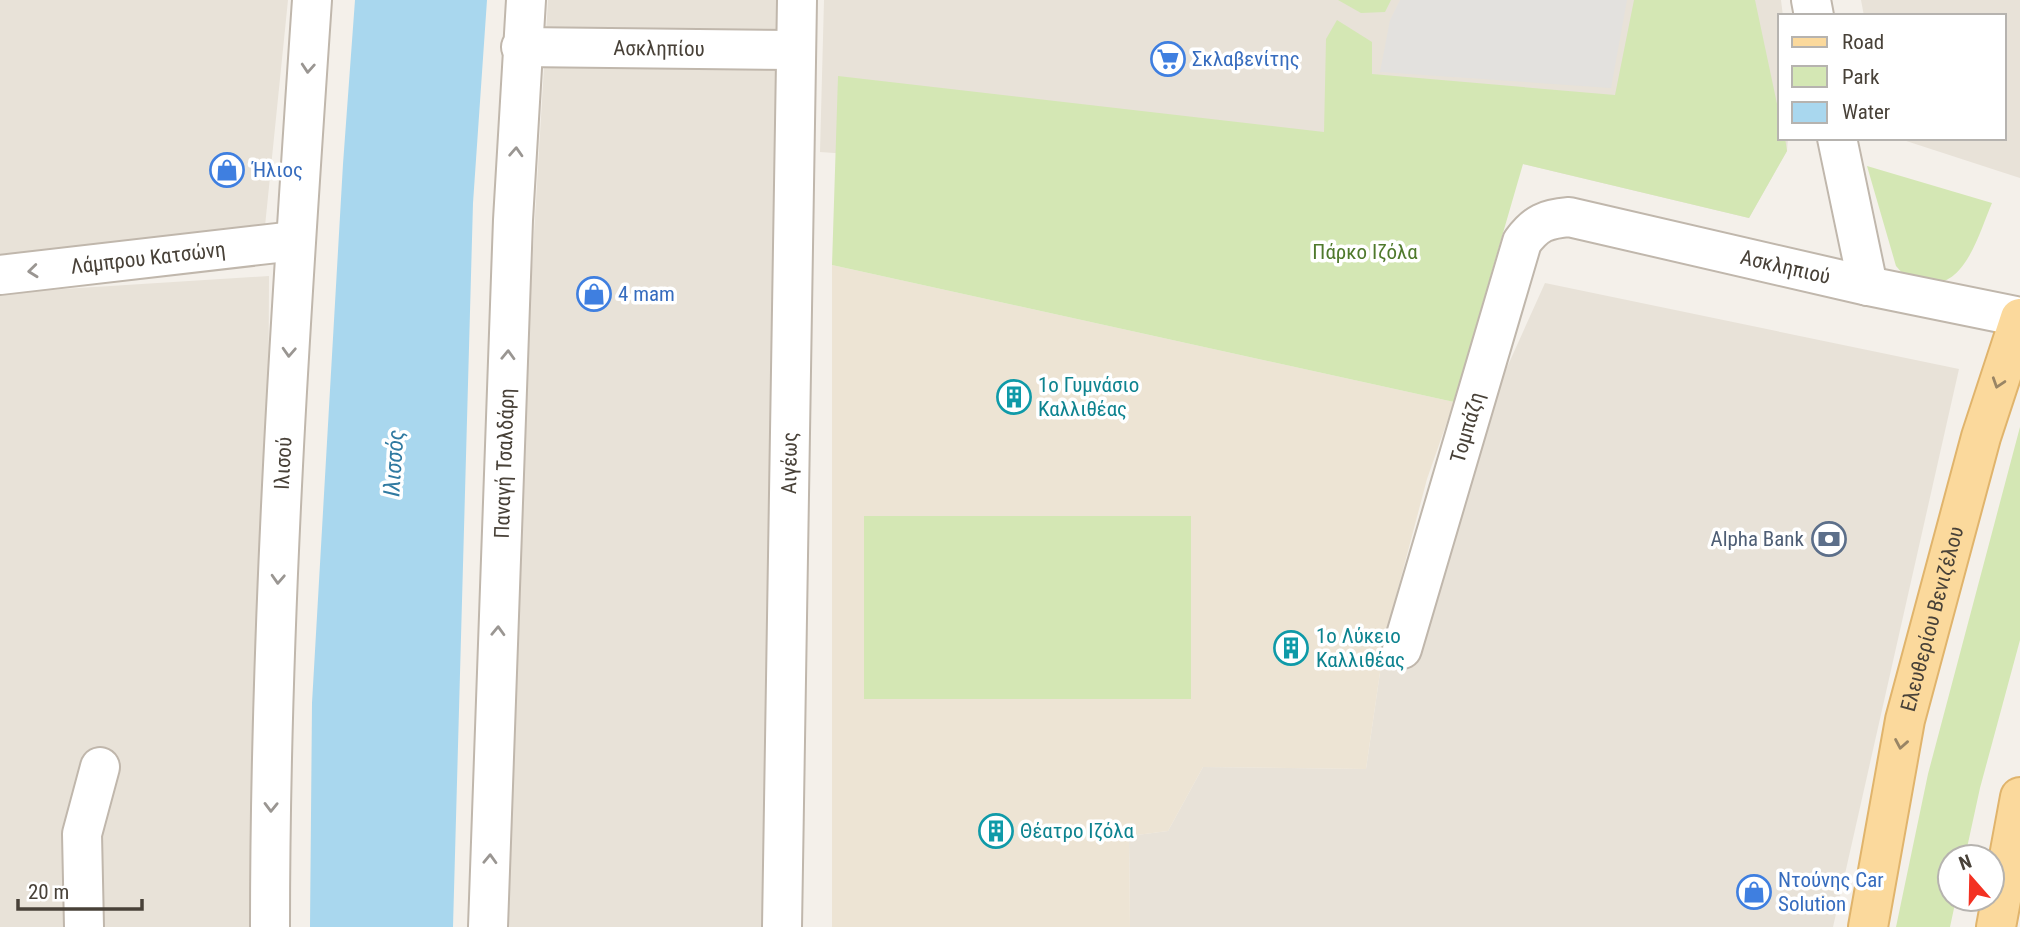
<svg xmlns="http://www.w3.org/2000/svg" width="2020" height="927" font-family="'Roboto Condensed',sans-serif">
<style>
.residential{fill:#e8e2d8}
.education{fill:#ede4d4}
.green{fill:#d4e7b4}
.parking{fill:#e3e1de}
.water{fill:#a9d7ee}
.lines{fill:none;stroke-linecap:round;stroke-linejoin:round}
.minor-casing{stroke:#c0b7ac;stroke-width:42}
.major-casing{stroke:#e0b46c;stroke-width:42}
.minor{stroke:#fff;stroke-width:38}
.major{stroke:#fbd99c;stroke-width:38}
.oneway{stroke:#9a9692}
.oneway2{stroke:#998565}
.labels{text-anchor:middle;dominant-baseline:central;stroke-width:7;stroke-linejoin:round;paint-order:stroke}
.street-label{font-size:21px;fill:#484138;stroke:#fff}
.shop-label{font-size:21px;fill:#366cbe;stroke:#fff;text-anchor:start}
.park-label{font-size:21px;fill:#4f792c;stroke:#fff}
.culture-label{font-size:21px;fill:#0d838f;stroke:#fff;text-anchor:start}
.service-label{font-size:21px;fill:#4e5e75;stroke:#fff;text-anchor:end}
.water-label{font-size:23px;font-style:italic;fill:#307aa1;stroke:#fff}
</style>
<rect width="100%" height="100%" fill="#f4f0ea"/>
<!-- residential -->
<path class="residential" d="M0 0H288L264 236 0 254Z
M548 0H779L791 927H485L499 818Z
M824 0H1781L1783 16H1780V138H1788L1787 151 1749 218 1523 164 1455 197 820 152Z
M1861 0H2020V178L1897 138H2004V16H1864Z
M269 276 266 927H0V293Z
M1545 283 1959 369 1833 927H1130L1129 836 1168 831 1203 767 1366 769 1385 638Z"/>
<!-- education -->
<path class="education" d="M832 265 1454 402 1427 479 1385 638 1366 769 1203 767 1168 831 1129 836 1130 927H832Z"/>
<!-- green -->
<path class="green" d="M1338 0H1391L1385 12 1361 13Z
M1634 0H1755L1780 118V138H1785L1787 151 1749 218 1523 164 1454 402 832 265 838 76 1324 132 1326 39 1337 20 1372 42V74L1615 95Z
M1867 166 1992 203C1979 233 1964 293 1923 282 1908 278 1906 278 1896 266Z
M2020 427V640L1980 788 1965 857H1950V899H1956L1950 927H1896L1928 774Z
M864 516H1191V699H864Z"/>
<!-- parking -->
<path class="parking" d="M1400 0H1627L1611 88 1380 72 1390 20Z"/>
<!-- water -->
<path class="water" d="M355 0H487L473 203 453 927H310L312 703 343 164Z"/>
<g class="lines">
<!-- minor casing -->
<g class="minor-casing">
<g id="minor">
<path d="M1811 0 1814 16"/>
<path id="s1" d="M521 47 796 50"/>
<path d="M1837 138 1868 286"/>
<path id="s2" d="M0 275 295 241"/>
<path id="s3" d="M1402 649 1522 242C1536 223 1546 219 1569 217L1868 286 2020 317"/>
<path d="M84 927 82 834 100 767"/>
<path id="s4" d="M270 927C270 618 291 308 312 0"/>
<path id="s5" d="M488 927 513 220 526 0"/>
<path id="s6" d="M782 927 797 0"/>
</g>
</g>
<!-- major casing -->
<g class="major-casing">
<g id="major">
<path id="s7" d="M1868 927 1905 720 1981 437 2020 318"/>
<path d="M1996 927 2020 797"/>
</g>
</g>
<!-- minor -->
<use href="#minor" class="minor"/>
<!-- major -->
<use href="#major" class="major"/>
</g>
<!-- one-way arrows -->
<defs><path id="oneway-chevron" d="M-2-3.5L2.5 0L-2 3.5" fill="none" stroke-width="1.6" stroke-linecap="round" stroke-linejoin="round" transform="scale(1.75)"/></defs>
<g class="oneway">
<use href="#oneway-chevron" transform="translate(308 68) rotate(94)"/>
<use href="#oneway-chevron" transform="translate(516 152) rotate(-87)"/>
<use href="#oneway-chevron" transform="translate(33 271) rotate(174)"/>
<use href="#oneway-chevron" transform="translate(289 352) rotate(93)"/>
<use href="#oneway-chevron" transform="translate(508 355) rotate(-88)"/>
<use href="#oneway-chevron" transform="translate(278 579) rotate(93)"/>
<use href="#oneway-chevron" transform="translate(498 631) rotate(-88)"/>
<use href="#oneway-chevron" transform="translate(271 807) rotate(91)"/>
<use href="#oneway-chevron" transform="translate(490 859) rotate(-88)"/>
</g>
<g class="oneway2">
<use href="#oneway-chevron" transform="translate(1998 383) rotate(108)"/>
<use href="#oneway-chevron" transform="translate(1901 744) rotate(100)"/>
</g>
<!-- icons -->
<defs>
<g id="supermarket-ring" transform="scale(1.75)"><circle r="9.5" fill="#fff" stroke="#3f7fe0" stroke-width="1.5"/><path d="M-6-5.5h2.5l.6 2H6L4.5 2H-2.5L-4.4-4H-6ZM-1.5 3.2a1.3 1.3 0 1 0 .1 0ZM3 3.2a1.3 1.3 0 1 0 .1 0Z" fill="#3f7fe0"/></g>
<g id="shop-ring" transform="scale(1.75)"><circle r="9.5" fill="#fff" stroke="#3f7fe0" stroke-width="1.5"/><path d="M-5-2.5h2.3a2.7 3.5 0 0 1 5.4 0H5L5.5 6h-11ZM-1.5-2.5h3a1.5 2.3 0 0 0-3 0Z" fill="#3f7fe0"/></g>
<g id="building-ring" transform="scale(1.75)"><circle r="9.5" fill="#fff" stroke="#0f9aa8" stroke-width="1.5"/><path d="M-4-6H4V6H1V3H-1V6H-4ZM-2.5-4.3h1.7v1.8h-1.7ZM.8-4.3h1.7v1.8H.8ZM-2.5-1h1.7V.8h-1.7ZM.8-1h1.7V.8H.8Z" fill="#0f9aa8"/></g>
<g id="bank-ring" transform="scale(1.75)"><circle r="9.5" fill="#fff" stroke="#5c6f8a" stroke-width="1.5"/><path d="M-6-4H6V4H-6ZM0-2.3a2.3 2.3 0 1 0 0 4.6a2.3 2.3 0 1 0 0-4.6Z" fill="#5c6f8a"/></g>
</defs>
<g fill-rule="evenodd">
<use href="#supermarket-ring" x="1168" y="59"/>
<use href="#shop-ring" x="227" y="170"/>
<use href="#shop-ring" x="594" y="294"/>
<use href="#building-ring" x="1014" y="397"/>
<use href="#bank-ring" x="1829" y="539"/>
<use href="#building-ring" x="1291" y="648"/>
<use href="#building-ring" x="996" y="831"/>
<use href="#shop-ring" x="1754" y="892"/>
</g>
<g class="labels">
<!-- street labels -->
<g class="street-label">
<text stroke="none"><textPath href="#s1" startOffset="138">Ασκληπίου</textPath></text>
<text stroke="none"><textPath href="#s2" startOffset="149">Λάμπρου Κατσώνη</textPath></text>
<text stroke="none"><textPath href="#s3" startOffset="702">Ασκληπιού</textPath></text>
<text stroke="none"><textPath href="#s3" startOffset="231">Τομπάζη</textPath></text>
<text stroke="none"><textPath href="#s4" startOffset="464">Ιλισού</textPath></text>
<text stroke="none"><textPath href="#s5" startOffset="464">Παναγή Τσαλδάρη</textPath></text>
<text stroke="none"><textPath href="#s6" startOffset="464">Αιγέως</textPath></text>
<text stroke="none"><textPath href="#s7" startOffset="315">Ελευθερίου Βενιζέλου</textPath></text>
</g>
<!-- shop labels -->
<g class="shop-label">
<text x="1192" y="59">Σκλαβενίτης</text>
<text x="252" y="170">Ήλιος</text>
<text x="618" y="294">4 mam</text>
<text x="1778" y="880">Ντούνης Car<tspan x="1778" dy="24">Solution</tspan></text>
</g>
<!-- park labels -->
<g class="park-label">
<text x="1365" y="252">Πάρκο Ιζόλα</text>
</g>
<!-- culture labels -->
<g class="culture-label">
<text x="1038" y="385">1ο Γυμνάσιο<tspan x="1038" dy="24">Καλλιθέας</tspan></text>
<text x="1316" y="636">1ο Λύκειο<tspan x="1316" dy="24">Καλλιθέας</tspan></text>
<text x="1020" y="831">Θέατρο Ιζόλα</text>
</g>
<!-- service labels -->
<g class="service-label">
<text x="1804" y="539">Alpha Bank</text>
</g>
<!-- water labels -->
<g class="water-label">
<text transform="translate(394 463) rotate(-86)">Ιλισσός</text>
</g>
</g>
<!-- legend -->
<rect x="1778" y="14" width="228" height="126" fill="#ffffff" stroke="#b6b3af" stroke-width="2"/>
<rect x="1792" y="37" width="35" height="10" fill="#fbd99c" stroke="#b6b3af" stroke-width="2"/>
<text x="1842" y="49" font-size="21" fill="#484138">Road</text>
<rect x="1792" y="66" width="35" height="21" fill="#d4e7b4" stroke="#b6b3af" stroke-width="2"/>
<text x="1842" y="84" font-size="21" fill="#484138">Park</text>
<rect x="1792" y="102" width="35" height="21" fill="#a9d7ee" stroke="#b6b3af" stroke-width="2"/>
<text x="1842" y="119" font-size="21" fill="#484138">Water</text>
<!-- north arrow -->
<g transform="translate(1971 878) rotate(340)"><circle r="33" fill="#ffffff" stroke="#b6b3af" stroke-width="2"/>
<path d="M0-5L12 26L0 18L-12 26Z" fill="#f33122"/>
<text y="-10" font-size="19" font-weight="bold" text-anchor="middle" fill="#484138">N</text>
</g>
<!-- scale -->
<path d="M18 899v10h124v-10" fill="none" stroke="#484138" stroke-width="3.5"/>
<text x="28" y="899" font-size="21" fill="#484138" stroke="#ffffff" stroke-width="5" paint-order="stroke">20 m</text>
</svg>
